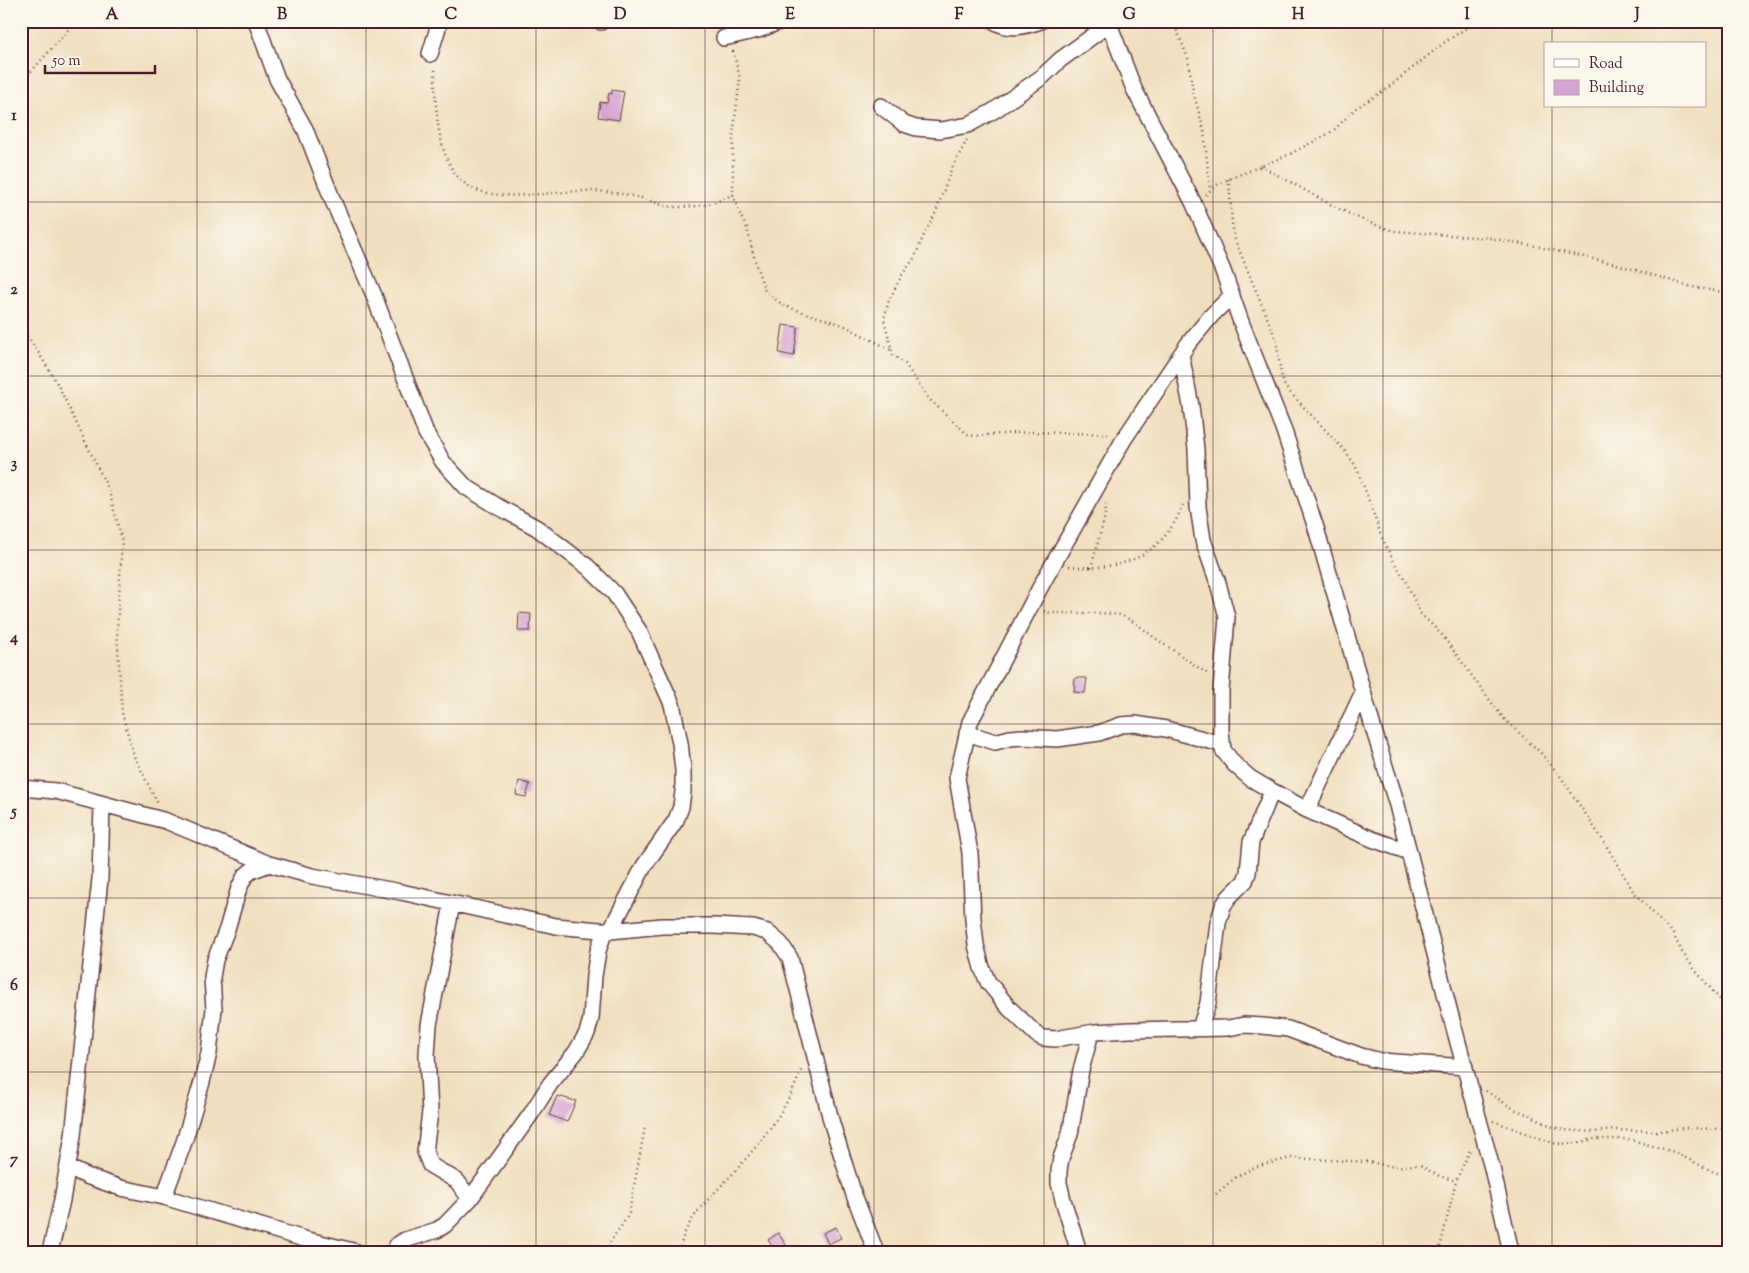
<svg xmlns="http://www.w3.org/2000/svg" width="1749" height="1273" font-family="'Sorts Mill Goudy',serif">
<style>
.building{fill:#d6a3d2}
.lines{fill:none;stroke-linecap:round;stroke-linejoin:round}
.minor-casing{stroke:#633c41;stroke-width:18}
.path{stroke:#633c41;stroke-width:2.5;stroke-dasharray:1 4;stroke-linecap:butt}
.minor{stroke:#fff;stroke-width:15}
.grid{fill:none;stroke:#4a1f2b;stroke-width:1;stroke-opacity:0.55}
.neatline{fill:none;stroke:#4a1f2b;stroke-width:2}
.grid-label{font-size:16px;text-anchor:middle;font-weight:bold;fill:#4a1f2b}
</style>
<rect width="100%" height="100%" fill="#fbf7ec"/>
<filter id="ink" filterUnits="userSpaceOnUse"><feTurbulence type="fractalNoise" baseFrequency=".02" numOctaves="2"/><feDisplacementMap in="SourceGraphic" scale="10" xChannelSelector="R" yChannelSelector="G"/><feConvolveMatrix kernelMatrix="1 2 1 2 8 2 1 2 1" color-interpolation-filters="sRGB"/></filter>
<filter id="wash" filterUnits="userSpaceOnUse"><feTurbulence type="fractalNoise" baseFrequency=".0096" numOctaves="4" result="noise"/><feDisplacementMap in="SourceGraphic" scale="20" xChannelSelector="R" yChannelSelector="G"/><feGaussianBlur stdDeviation="1.12" result="paint"/><feColorMatrix in="noise" values="0 0 0 0 0 0 0 0 0 0 0 0 0 0 0 0 0 1.4 0 .05"/><feComposite in="paint" operator="in"/></filter>
<g filter="url(#wash)">
<rect width="100%" height="100%" fill="#f0dfbf"/>
<g id="blocks">
<!-- building -->
<path class="building" d="M612 90 624 92 619 120 598 117 600 102 607 103 609 93 612 94Z
M783 325 798 327 794 356 779 353Z
M519 613 531 614 530 631H518Z
M1075 678H1087L1085 693 1074 692Z
M519 781 530 784 526 797 516 795Z
M557 1096 576 1101 567 1122 549 1115Z
M836 1227 841 1238 828 1244 823 1233Z
M778 1233 786 1245 776 1252 768 1240Z"/>
</g>
</g>
<g filter="url(#ink)">
<use href="#blocks" fill-opacity="0" stroke="#633c41" stroke-width="1"/>
<g class="lines">
<!-- minor casing -->
<g class="minor-casing">
<path id="minor" d="M256 21 277 79 305 129 333 201 373 293 426 433 443 462 466 487 497 506 537 528 588 567 614 593 639 631 672 704 680 743 683 770V792L681 807 676 820 644 866 610 931
M600 21 601 22
M994 21C1009 31 1026 26 1041 21
M1108 21 1134 89 1193 202 1223 271 1241 322 1283 428 1316 528 1375 734 1397 805 1450 1013 1492 1168 1511 1252
M724 38 758 30 781 21
M430 54 440 21
M881 106 904 124 916 128 941 130 968 125 995 110 1042 77 1060 60 1109 24
M1232 295 1211 316 1188 344 1124 439 1043 582 970 722 957 778 970 853 973 919 976 945 982 968 988 982 1009 1008 1037 1035 1043 1038 1055 1039 1095 1032 1130 1030 1228 1028 1244 1025 1263 1026 1288 1029 1361 1056 1381 1061 1465 1067
M1181 354 1191 406 1196 449 1198 507 1203 540 1218 583 1227 617 1221 691V731L1223 750 1234 764 1250 778 1272 791 1307 810 1372 839 1409 852
M967 733 995 742 1010 738 1022 737 1057 739 1099 733 1121 725 1135 724 1166 729 1221 744
M21 788 56 791 166 821 269 864 312 876 401 892 556 926 610 931 662 926H713L753 928 767 932 780 943 790 958 832 1124 854 1195 876 1252
M1307 810 1363 692
M452 904 429 1025 427 1055 430 1112 425 1152 430 1165 457 1181 470 1199
M1200 1028 1208 1003 1218 923 1223 906 1229 897 1245 881 1248 873 1251 842 1272 791
M69 1168 89 1177 121 1188 164 1197 304 1239 357 1252
M164 1197 184 1142 202 1082 209 1053 214 1009 212 977 215 960 227 929 239 888 245 876 251 871 269 864
M50 1252 62 1200 73 1136 100 879 102 804
M394 1252 397 1245 405 1240 437 1230 445 1225 470 1199 531 1114 550 1084 576 1052 587 1033 591 1019 594 976 598 951 605 930
M1079 1252 1063 1200 1059 1183V1171L1061 1158 1070 1134 1081 1070 1091 1033"/>
</g>
<!-- path -->
<path class="path" d="M1173 21 1188 58 1193 91 1204 131 1210 190
M733 51 740 78 733 136V194L741 217 747 228 756 265 765 291 784 306 843 325 891 350
M435 70C435 102 436 159 463 182 492 207 556 189 593 191 610 192 626 194 642 198 653 201 663 207 675 207 698 207 713 205 733 194
M21 83 76 21
M967 140 951 170 936 212 923 237 915 257 902 275 889 300 884 319 893 355 905 364 929 399 967 434 974 436 1030 432 1111 434
M1260 166C1305 188 1346 218 1395 231L1489 238 1535 246 1616 264 1692 287 1728 293
M1229 179 1232 223 1235 240 1276 339 1281 374 1285 387 1345 451 1355 465 1361 478 1382 538 1393 560 1406 581 1420 613 1442 635 1503 718 1540 752 1561 777 1606 845 1633 891 1664 925 1672 932 1682 952 1695 970 1728 1009
M1206 195 1215 186 1229 179 1288 155 1328 134 1335 129 1356 108 1385 90 1445 42 1477 21
M21 328 37 350 58 385 109 491 122 541 117 631 122 713 134 756 158 804
M1069 566C1121 572 1162 557 1183 505
M1091 568 1104 520 1107 501
M1044 611 1050 613H1102L1121 615 1137 624 1155 638 1208 674
M1486 1091 1514 1109 1536 1118 1553 1127 1564 1130 1594 1132 1614 1130 1661 1131 1683 1128 1728 1129
M1493 1121 1556 1144 1578 1143 1593 1139H1628L1674 1152 1714 1172 1728 1176
M1216 1194 1236 1177 1255 1167 1290 1158 1369 1162 1394 1167 1414 1165 1421 1166 1439 1176 1456 1181
M606 1252C610 1237 623 1227 629 1213L645 1127
M680 1252C682 1219 716 1193 735 1171 746 1159 756 1147 765 1135 781 1114 793 1093 802 1068
M1439 1252 1456 1181 1471 1148"/>
<!-- minor -->
<use href="#minor" class="minor"/>
</g>
</g>
<!-- grid -->
<path class="grid" d="M197 21V1252M366 21V1252M536 21V1252M705 21V1252M874 21V1252M1044 21V1252M1213 21V1252M1383 21V1252M1552 21V44M1552 106V1252M21 202H1728M21 376H1728M21 550H1728M21 724H1728M21 898H1728M21 1072H1728"/>
<!-- margin -->
<rect width="1749" height="1273" fill="none" stroke="#fbf7ec" stroke-width="55"/>
<!-- legend -->
<rect x="1544" y="42" width="162" height="65" fill="#fbf7ec" stroke="#b4a19f"/>
<rect x="1554" y="59" width="25" height="8" fill="#ffffff" stroke="#b4a19f"/>
<text x="1589" y="68" font-size="15" fill="#4a1f2b">Road</text>
<rect x="1554" y="80" width="25" height="15" fill="#d6a3d2" stroke="#b4a19f"/>
<text x="1589" y="92" font-size="15" fill="#4a1f2b">Building</text>
<!-- scale -->
<path d="M45 65v8h110v-8" fill="none" stroke="#4a1f2b" stroke-width="2.5"/>
<text x="52" y="65" font-size="15" fill="#4a1f2b" stroke="#fbf7ec" stroke-width="4" paint-order="stroke">50 m</text>
<rect x="28" y="28" width="1694" height="1218" class="neatline"/>
<g class="grid-label">
<text x="112" y="19">A</text>
<text x="282" y="19">B</text>
<text x="451" y="19">C</text>
<text x="620" y="19">D</text>
<text x="790" y="19">E</text>
<text x="959" y="19">F</text>
<text x="1129" y="19">G</text>
<text x="1298" y="19">H</text>
<text x="1467" y="19">I</text>
<text x="1637" y="19">J</text>
<text x="14" y="120">1</text>
<text x="14" y="294">2</text>
<text x="14" y="468">3</text>
<text x="14" y="642">4</text>
<text x="14" y="816">5</text>
<text x="14" y="990">6</text>
<text x="14" y="1164">7</text>
</g>
</svg>
